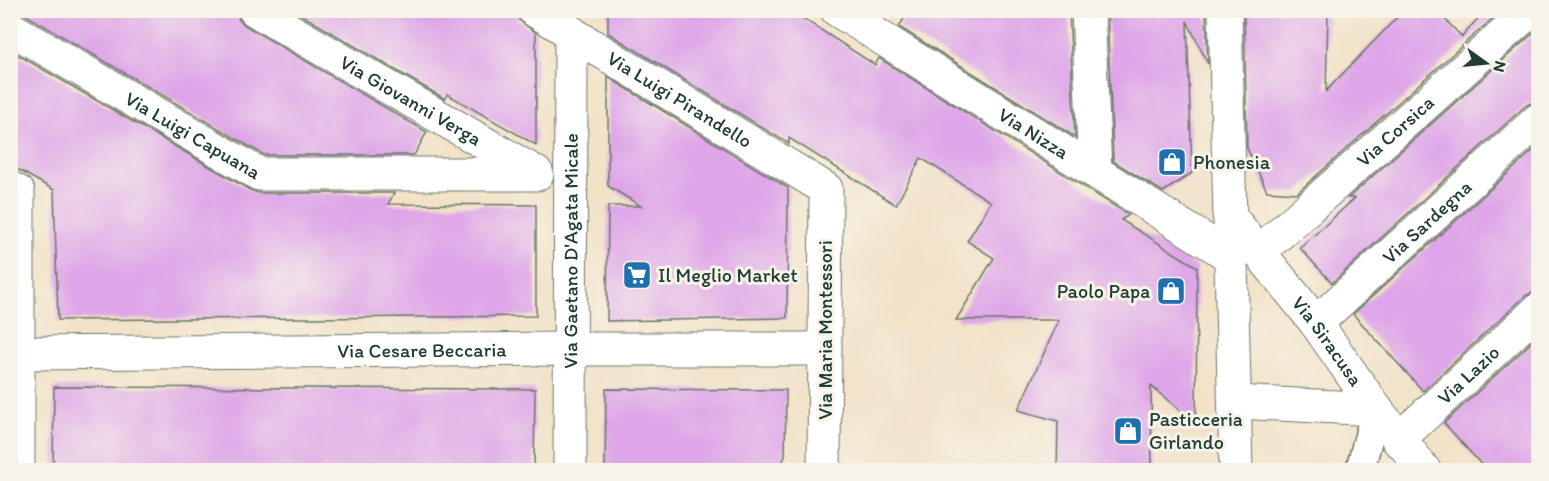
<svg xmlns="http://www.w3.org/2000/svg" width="1549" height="481" font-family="Itim,sans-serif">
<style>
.building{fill:#dea6e8}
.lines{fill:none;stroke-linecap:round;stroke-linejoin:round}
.lane-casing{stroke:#697768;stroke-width:31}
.street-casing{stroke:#697768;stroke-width:35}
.secondary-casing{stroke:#697768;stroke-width:35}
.lane{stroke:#fff;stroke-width:28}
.street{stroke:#fff;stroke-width:33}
.secondary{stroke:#fff;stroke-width:33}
.labels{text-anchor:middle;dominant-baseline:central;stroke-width:6;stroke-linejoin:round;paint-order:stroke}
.street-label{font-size:20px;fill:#1f3d34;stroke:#f7f3e8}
.poi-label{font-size:20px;fill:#1f3d34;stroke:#f7f3e8;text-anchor:start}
</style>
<rect width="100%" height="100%" fill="#f7f3e8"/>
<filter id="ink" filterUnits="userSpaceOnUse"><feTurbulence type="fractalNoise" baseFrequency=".0167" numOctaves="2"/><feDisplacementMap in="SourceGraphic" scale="12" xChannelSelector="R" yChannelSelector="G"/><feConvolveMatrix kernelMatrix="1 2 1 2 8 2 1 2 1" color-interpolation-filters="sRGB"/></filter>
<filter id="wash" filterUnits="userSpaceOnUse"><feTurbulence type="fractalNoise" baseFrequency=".008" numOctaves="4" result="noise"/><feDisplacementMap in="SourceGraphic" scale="24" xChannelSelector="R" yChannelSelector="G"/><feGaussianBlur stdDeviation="1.35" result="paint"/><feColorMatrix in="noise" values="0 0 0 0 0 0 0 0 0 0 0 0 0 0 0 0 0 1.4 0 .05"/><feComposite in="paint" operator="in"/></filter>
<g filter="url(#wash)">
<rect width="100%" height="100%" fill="#f2e2c8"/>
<g id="blocks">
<!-- building -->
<path class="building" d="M26 10H236L239 20 246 26 427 132 414 155H264L24 14Z
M293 10H515L518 19 536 33V145L447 94 445 99Z
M608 10H790L875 65 879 58 1129 215 1121 220 1197 267 1196 424 1151 386 1152 471H1057L1058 421 1018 410 1059 320H956L994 258 967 241 991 202 921 158 896 205 789 138V144L608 33Z
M909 10H1069L1075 137 899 27Z
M1107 10H1206L1208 64 1187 21 1192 173 1163 192 1113 161Z
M1244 10 1328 12 1326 91 1404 10H1436L1462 37 1485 10H1502L1297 193 1267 191 1247 148Z
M1539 28V102H1533L1525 106 1332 283 1300 248 1355 198H1348Z
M10 50 250 190 259 193H394L388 204 536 205V316L58 320 54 190 10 165Z
M608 77 788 188 787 318 607 321 608 206H641L608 186Z
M1539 145V292H1533L1525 296 1423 391 1353 314Z
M1539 335V471H1487L1444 423Z
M54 387 535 389 534 471H53Z
M606 389 786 390 785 456 779 471H605Z"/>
</g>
</g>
<g filter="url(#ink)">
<use href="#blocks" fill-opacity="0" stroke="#697768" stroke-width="1.5"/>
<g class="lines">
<!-- lane casing -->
<g class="lane-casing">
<path id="lane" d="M1360 470 1376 409"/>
</g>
<!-- street casing -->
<g class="street-casing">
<g id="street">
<path id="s1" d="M255 10 536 173"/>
<path id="s2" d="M534 10 826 189 824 470"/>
<path d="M1088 10 1095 171"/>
<path id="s3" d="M10 28 259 174H537"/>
<path d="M10 188 18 192V470"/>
<path id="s4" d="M1259 252 1531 10"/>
<path id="s5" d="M1316 323 1538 120"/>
<path id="s6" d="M18 353 570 349H825"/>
<path id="s7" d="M1398 440 1538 310"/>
<path id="s8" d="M570 470 571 32"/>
</g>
</g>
<!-- secondary casing -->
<g class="secondary-casing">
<g id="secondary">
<path id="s9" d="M837 10 1230 256"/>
<path d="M1225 10 1236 470"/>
<path id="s10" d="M1229 215 1316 323 1376 409 1424 470"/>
<path d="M1236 402 1376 409"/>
</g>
</g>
<!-- lane -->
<use href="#lane" class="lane"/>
<!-- street -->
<use href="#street" class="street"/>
<!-- secondary -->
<use href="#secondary" class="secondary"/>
</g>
</g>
<!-- icons -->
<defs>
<g id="shop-square" transform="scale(1.5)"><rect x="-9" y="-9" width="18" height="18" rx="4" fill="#1f6fb2" stroke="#f7f3e8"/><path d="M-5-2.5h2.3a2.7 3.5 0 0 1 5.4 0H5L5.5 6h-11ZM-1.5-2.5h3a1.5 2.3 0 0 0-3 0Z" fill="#fff"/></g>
<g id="supermarket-square" transform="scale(1.5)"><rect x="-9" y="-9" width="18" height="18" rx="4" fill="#1f6fb2" stroke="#f7f3e8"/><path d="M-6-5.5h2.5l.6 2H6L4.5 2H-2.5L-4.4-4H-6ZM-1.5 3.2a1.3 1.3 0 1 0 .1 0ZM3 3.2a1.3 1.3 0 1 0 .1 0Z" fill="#fff"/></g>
</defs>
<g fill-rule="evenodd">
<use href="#shop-square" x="1172" y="162"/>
<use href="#supermarket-square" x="637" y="275"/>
<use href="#shop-square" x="1171" y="291"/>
<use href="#shop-square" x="1128" y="431"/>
</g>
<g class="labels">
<!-- street labels -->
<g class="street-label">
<text stroke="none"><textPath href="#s2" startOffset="171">Via Luigi Pirandello</textPath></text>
<text stroke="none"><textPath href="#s1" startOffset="180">Via Giovanni Verga</textPath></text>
<text stroke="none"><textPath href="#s4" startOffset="182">Via Corsica</textPath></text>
<text stroke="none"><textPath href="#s3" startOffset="212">Via Luigi Capuana</textPath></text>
<text stroke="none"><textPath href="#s9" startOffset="232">Via Nizza</textPath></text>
<text stroke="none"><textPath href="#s5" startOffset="150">Via Sardegna</textPath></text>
<text stroke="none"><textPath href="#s8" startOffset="219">Via Gaetano D'Agata Micale</textPath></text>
<text transform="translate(825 330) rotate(-90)">Via Maria Montessori</text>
<text stroke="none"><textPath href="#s10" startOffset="160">Via Siracusa</textPath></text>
<text stroke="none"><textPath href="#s6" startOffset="404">Via Cesare Beccaria</textPath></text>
<text stroke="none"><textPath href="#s7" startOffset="96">Via Lazio</textPath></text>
</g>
<!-- poi labels -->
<g class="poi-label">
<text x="1193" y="162">Phonesia</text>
<text x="658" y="275">Il Meglio Market</text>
<text x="1150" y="291" text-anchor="end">Paolo Papa</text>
<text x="1149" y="419">Pasticceria<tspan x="1149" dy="23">Girlando</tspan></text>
</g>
</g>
<!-- margin -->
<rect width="1549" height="481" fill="none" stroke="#f7f3e8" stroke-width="36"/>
<!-- north arrow -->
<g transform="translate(1486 63) rotate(105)" stroke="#f7f3e8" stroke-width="4.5" paint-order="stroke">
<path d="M0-4.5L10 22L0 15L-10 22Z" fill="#1f3d34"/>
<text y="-9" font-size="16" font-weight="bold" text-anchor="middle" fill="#1f3d34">N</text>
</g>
</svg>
